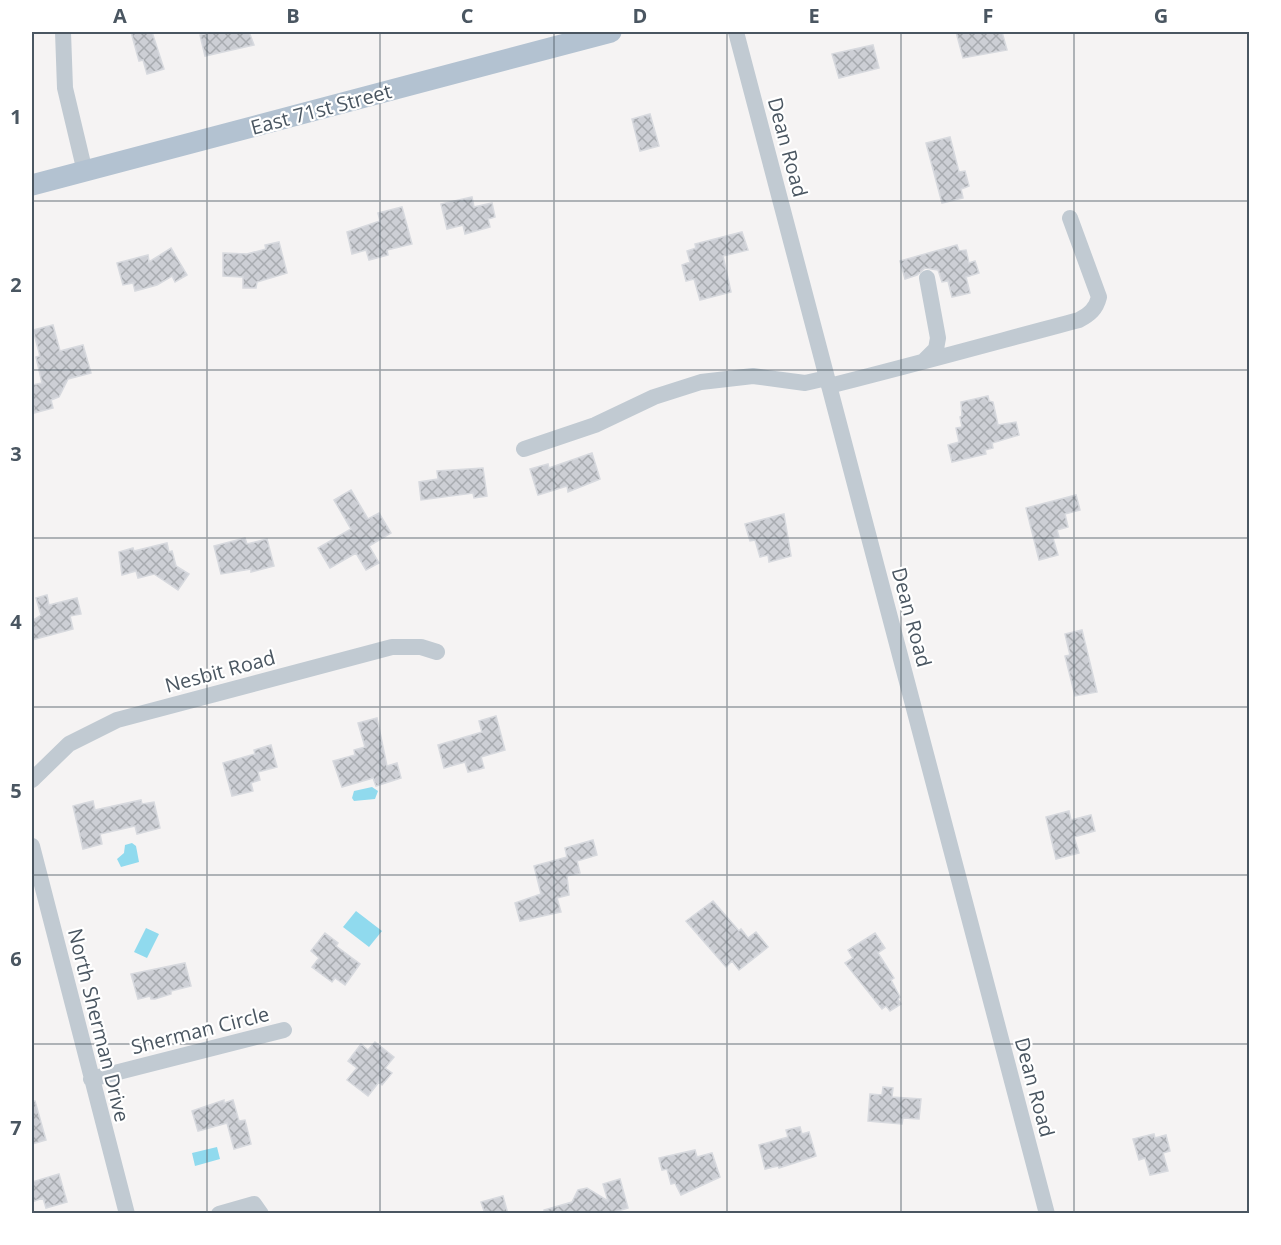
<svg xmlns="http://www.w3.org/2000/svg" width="1281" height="1245" font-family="'Open Sans',sans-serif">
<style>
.water{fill:#90daee}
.building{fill:url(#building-cross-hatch);stroke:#d7d9de;stroke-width:1.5}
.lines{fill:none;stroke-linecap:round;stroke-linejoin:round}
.minor{stroke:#c1cad2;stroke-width:16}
.major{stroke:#b3c2d1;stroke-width:21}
.grid{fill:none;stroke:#4a5661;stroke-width:1.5;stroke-opacity:0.55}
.labels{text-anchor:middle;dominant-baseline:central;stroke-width:4.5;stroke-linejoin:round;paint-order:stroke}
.street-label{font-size:20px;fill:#4a5661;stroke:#fff}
.neatline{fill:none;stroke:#4a5661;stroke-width:2}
.grid-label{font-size:20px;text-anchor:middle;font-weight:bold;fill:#4a5661}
</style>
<defs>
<pattern id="building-cross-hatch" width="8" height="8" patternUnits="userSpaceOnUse" patternTransform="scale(1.5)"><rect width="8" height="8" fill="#cdcfd5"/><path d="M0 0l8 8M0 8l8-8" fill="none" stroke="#a8abb0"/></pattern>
</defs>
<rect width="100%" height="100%" fill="#f5f3f3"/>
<!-- water -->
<path class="water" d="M372 787 378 791 375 799 354 801 352 798 354 791Z
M132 843 136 846 139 862 121 867 117 859 124 853 125 845Z
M356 911 382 931 369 947 343 927Z
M146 928 159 934 147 958 134 952Z
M217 1147 220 1159 195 1166 192 1153Z"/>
<!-- building -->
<path class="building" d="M131 32H152L164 69 147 74 143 60 139 61Z
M213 32H249L254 45 205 56 200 35Z
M956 32H1002L1007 50 963 58Z
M873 45 879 68 839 78 832 54Z
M650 114 659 146 640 151 632 119Z
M950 137 959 172 965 171 969 186 961 189 963 198 942 203 926 143Z
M472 197 474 207 492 203 495 217 488 219 490 227 465 234 463 225 447 229 441 204Z
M402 207 412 244 387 250 388 255 369 260 366 250 352 254 347 232 380 221 378 213Z
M742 232 748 250 723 256 731 292 700 300 694 279 686 281 682 265 690 262 687 251 696 248 695 244Z
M279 242 287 273 257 282 256 288H243V277L223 276V253L247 254 266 249 265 245Z
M957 245 959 251 966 250 969 263 975 261 979 273 966 277 970 293 952 297 948 281 942 282 938 270 925 268 917 275 905 279 900 261Z
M171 248 187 275 175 282 172 276 157 285 135 291 133 283 123 285 117 263 148 255 149 262Z
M53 325 60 351 83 345 91 373 68 379 59 397 51 400 53 408 34 413 32 385 42 383 36 357 40 356 33 330Z
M988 396 989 401 993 402 998 425 1016 422 1019 435 992 443 993 448 985 450 986 454 952 462 948 445 959 442 956 428 962 427 960 417 962 416 961 402Z
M592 453 600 479 568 492 567 486 538 495 530 469 548 464 549 468Z
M483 468 487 496 474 498 473 493 421 500 419 482 438 479 437 471Z
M351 490 368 519 379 513 391 533 369 546 379 563 366 570 356 553 330 568 318 548 351 529 334 500Z
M1076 495 1080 510 1065 514 1068 527 1057 530 1059 537 1053 538 1058 555 1039 560 1026 508Z
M784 514 791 556 769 562 768 555 760 557 755 540 750 541 745 524Z
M245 538 247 544 267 539 274 566 251 572V569L221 574 214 546Z
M167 543 169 552 172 551 176 566 189 574 178 590 154 574 138 578 136 571 122 575 119 552 133 548 134 551Z
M47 595 49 605 77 598 81 614 70 616 73 629 32 640V621L41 615 36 598Z
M1082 630 1097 692 1075 696 1065 656 1070 655 1065 634Z
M496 716 505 750 481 757 484 768 468 772 465 762 444 768 438 745 482 732 479 721Z
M377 718 387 766 397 763 401 778 376 786 373 778 342 787 333 761 355 755 354 750 365 747 358 723Z
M271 745 277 767 258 772 260 780 251 783 253 791 232 796 223 763 255 754 254 750Z
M141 800 142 804 154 802 160 828 137 834 135 826 100 834 102 844 83 849 73 806 93 801 95 810Z
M1069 811 1071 820 1091 815 1095 831 1074 837 1079 853 1056 859 1046 817Z
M593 840 597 855 577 861 580 873 567 876 569 895 557 898 561 912 520 921 515 903 541 894 534 866 567 857 565 848Z
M713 901 739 931 741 929 748 938 756 932 768 947 739 970 732 961 726 967 686 921Z
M325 933 338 943 336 946 360 964 345 985 335 978 332 982 312 967 319 958 311 951Z
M875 933 885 948 878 953 894 978 891 980 900 997 898 999 901 1004 890 1011 886 1006 882 1009 845 963 853 958 848 950Z
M185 963 191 986 171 991V994L155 999H151L150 996 138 999 131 974Z
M375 1042 394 1057 385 1068 392 1073 382 1085 379 1082 368 1096 347 1080 357 1068 348 1061 361 1044 368 1050Z
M883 1087 893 1088 892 1097 921 1099 919 1119 903 1118 902 1124 868 1121 870 1094 882 1095Z
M224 1100V1103L233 1100 239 1121 245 1120 251 1144 234 1149 227 1123 198 1131 192 1111Z
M32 1101H35L46 1140 32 1144Z
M800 1127 802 1134 809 1132 816 1156 779 1168 778 1166 765 1169 759 1145 788 1137 786 1130Z
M1154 1134 1155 1138 1166 1135 1170 1151 1163 1153 1168 1171 1150 1175 1145 1158 1139 1160 1133 1139Z
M695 1150 697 1157 712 1153 720 1177 681 1195 675 1183 671 1184 667 1169 662 1170 659 1158Z
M59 1174 67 1202 46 1208 43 1198 32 1202V1182Z
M620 1179 628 1208 608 1214H544V1210L572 1202 578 1190 587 1188 608 1201 603 1184Z
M503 1196 508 1214H485L481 1202Z"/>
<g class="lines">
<!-- minor -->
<path class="minor" d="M63 32 65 88 85 172
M736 32 1047 1214
M925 360 936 349 938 338 927 278
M829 386C913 365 996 342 1079 320 1090 314 1096 309 1099 297L1070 218
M524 449 595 425 654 397 701 382 753 376 805 383 827 378
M32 780 69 744 117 720 392 647H421L437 652
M32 846 127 1214
M91 1079 284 1030
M219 1214 254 1204 261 1214"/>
<!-- major -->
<path class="major" d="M32 185 611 32"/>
</g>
<!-- grid -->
<path class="grid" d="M207 32V1214M380 32V1214M554 32V1214M727 32V1214M901 32V1214M1074 32V1214M32 201H1250M32 370H1250M32 538H1250M32 707H1250M32 875H1250M32 1044H1250"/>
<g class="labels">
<!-- street labels -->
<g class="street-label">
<text transform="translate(321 109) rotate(-15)">East 71st Street</text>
<text transform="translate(788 147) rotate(75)">Dean Road</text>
<text transform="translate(912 617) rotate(75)">Dean Road</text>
<text transform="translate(220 671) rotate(-15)">Nesbit Road</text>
<text transform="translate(99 1025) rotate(76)">North Sherman Drive</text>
<text transform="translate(200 1030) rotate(-14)">Sherman Circle</text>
<text transform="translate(1035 1087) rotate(75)">Dean Road</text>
</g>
</g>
<!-- border -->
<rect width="1281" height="1245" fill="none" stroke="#ffffff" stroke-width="66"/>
<rect x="33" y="33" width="1215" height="1179" class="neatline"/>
<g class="grid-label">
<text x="120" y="23">A</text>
<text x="293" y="23">B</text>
<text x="467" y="23">C</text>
<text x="640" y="23">D</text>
<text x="814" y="23">E</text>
<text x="988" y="23">F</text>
<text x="1161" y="23">G</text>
<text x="16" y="124">1</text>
<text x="16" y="292">2</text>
<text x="16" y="461">3</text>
<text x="16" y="629">4</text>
<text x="16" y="798">5</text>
<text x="16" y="966">6</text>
<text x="16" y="1135">7</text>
</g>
</svg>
